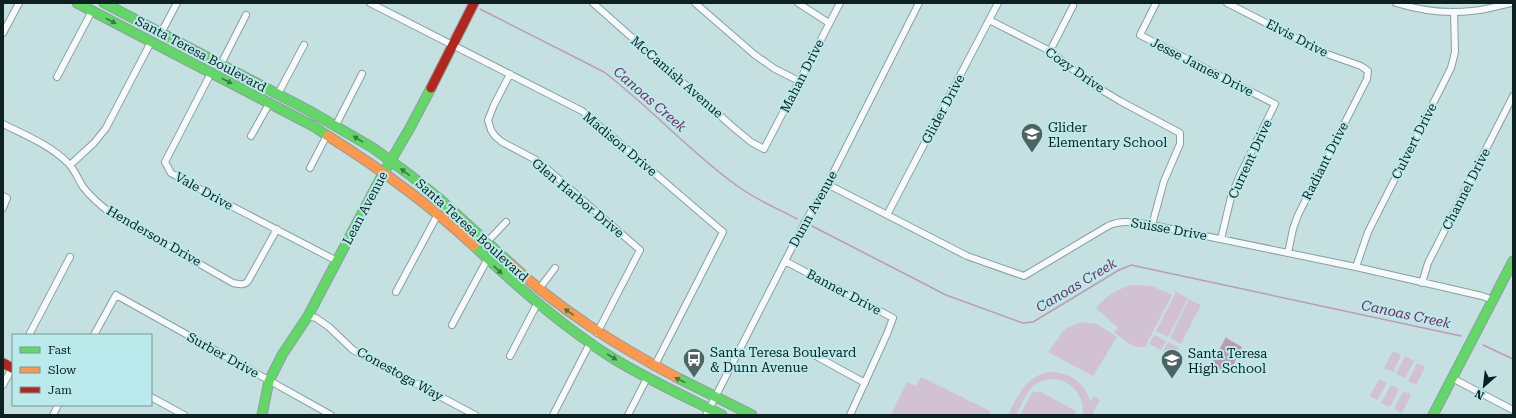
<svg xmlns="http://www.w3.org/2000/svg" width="1516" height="418" font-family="'Roboto Serif',serif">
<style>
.green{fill:#d1c1d3}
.water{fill:#bd9ab7}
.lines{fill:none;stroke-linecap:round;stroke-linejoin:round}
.stream{stroke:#bd9ab7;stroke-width:1.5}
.street-casing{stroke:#8a9f9f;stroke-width:8}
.fast-casing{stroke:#8a9f9f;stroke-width:11}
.slow-casing{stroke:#8a9f9f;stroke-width:11}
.jam-casing{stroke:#8a9f9f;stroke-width:11}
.street{stroke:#f6fafa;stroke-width:6}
.fast{stroke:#63d668;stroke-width:9}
.slow{stroke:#ff974d;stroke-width:9}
.jam{stroke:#b3261e;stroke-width:9}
.oneway{fill:#387c44}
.labels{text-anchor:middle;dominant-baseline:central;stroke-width:4;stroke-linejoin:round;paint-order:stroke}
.street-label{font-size:13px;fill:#0e2121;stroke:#baeaeb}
.poi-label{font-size:13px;fill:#0e2121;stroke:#baeaeb;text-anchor:start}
.water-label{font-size:14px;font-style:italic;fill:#752b61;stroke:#baeaeb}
</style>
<rect width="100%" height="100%" fill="#c5e0e0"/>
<!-- green -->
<path class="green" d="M1131 285 1152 286 1172 295 1145 347C1132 349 1124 340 1114 332L1118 328 1096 308C1106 296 1116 290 1131 285Z
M1176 292 1188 298 1168 337 1156 331Z
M1189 299 1201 305 1181 344 1170 338Z
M1080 322 1097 324 1117 337 1093 376 1048 352 1065 329Z
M1154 335 1166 341 1161 350 1149 344Z
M1168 342 1179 348 1174 357 1163 351Z
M1393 351 1401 355 1393 372 1384 368Z
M1405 356 1414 361 1405 378 1396 374Z
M1417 363 1425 367 1416 385 1408 381Z
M1048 372C1068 371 1085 382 1090 402L1094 396 1100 400 1092 415H1083C1086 390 1059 369 1036 384 1026 391 1022 405 1016 415H1008C1018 396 1025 377 1048 372Z
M921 377 990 411 991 415H891L907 382 916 386Z
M1379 379 1387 383 1377 400 1370 396Z
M1391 385 1399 389 1390 407 1381 403Z
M1033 391 1038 393 1039 391 1076 411 1075 413 1079 415H1020Z
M1403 391 1411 395 1402 413 1394 409Z"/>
<!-- water -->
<path class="water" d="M1226 337 1228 339 1242 347 1229 374 1211 365Z"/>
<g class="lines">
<!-- stream -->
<path class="stream" d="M480 9 604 72C650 107 689 151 736 185 754 199 777 208 797 219
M812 226 946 295 1023 323 1033 322 1119 270 1131 265 1461 336
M1483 345 1513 359"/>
<!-- street casing -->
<g class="street-casing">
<path id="street" d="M370 3 582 111 723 232 654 367
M593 3 734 128 751 142 764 149 840 3
M695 3 755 55 775 69 799 81
M798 3 829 23
M1156 3 1140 35 1275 104 1240 175 1231 197 1221 239
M1227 3 1327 54 1361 66 1368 71 1367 79 1298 215 1293 229 1288 253
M1396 3C1419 10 1447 14 1472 11 1485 10 1498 6 1511 3
M989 20 1050 51 1087 81 1120 101 1180 133V144L1164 181 1152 225
M3 33 19 3
M161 33 177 3
M1050 51 1073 6
M221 64 246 15
M211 73 165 162 171 173 214 197 337 261
M510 74 494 105 488 120 491 130 495 136 502 142 538 161 640 250 597 333
M57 77 92 11
M278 94 304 45
M3 124C25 135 50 145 68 163 75 170 78 179 83 187 91 197 101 206 112 214L233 283C239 284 244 286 248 281L277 229
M336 125 362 74
M251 136 269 104
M70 165 94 143 106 128 151 42
M310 168 327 135
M827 184 967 256 1024 276 1108 226C1123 219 1136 223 1152 225L1356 267 1482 296 1493 300
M3 196 7 198 3 208
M887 215 998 3
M487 242 506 222
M785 261 893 318 887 334 850 415
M1356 267 1368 232 1451 68 1455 52 1454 12
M1422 283 1428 263 1513 96
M539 289 555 268
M396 292 438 214
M308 316 316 318 329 327 353 350 475 415
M452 325 487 260
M29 335 70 257
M94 335 116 295 331 415
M510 356 537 304
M816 356 865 383
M1452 378 1513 410
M3 385 13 366
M151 397 184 415
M53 415 58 405
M553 415 590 343
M628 415 647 378
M706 415 805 222 830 179 919 3"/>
</g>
<!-- fast casing -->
<g class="fast-casing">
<path id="fast" d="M77 3 313 126 328 136
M104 3 308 110 373 148 410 175 441 200 511 264
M474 246C518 287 563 327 614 359 649 380 686 397 722 415
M676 377 752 415
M262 415 269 381 282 355 308 316 379 181 411 126 431 88
M1433 415 1513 261"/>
</g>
<!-- slow casing -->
<g class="slow-casing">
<path id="slow" d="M328 136C379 168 429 204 474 246
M511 264C560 310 616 345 676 377"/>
</g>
<!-- jam casing -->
<g class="jam-casing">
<path id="jam" d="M431 88 474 3
M3 363 12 368"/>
</g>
<!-- street -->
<use href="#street" class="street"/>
<!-- fast -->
<use href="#fast" class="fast"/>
<!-- slow -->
<use href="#slow" class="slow"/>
<!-- jam -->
<use href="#jam" class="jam"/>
</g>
<!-- one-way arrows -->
<defs><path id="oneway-solid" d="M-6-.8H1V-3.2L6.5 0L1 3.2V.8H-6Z"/></defs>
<g class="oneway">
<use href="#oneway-solid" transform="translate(111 21) rotate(28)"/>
<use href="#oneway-solid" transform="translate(227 81) rotate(28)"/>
<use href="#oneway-solid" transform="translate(358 139) rotate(-148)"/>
<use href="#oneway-solid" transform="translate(405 172) rotate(-143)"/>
<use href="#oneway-solid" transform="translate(498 270) rotate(44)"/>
<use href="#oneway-solid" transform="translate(569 312) rotate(-145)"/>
<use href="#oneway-solid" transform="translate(612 357) rotate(32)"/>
<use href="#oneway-solid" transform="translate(680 380) rotate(-154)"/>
</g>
<!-- icons -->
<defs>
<g id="school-pin" transform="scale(1.15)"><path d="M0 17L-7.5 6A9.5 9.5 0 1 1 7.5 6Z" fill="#4e6464" stroke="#baeaeb"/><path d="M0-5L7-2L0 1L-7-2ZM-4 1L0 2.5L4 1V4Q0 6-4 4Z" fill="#fff"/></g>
<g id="bus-pin" transform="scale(1.15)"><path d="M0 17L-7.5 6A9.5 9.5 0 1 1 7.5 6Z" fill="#4e6464" stroke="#baeaeb"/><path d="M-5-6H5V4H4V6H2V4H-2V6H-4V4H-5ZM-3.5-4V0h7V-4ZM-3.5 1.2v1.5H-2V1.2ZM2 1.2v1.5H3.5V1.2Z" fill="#fff"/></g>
</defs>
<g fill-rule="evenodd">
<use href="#school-pin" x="1032" y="134"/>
<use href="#bus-pin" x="694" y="359"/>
<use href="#school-pin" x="1172" y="360"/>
</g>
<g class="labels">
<!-- street labels -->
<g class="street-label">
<text transform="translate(1297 38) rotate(27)">Elvis Drive</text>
<text transform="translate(201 54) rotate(28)">Santa Teresa Boulevard</text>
<text transform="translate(1202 67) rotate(27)">Jesse James Drive</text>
<text transform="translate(1075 70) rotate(35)">Cozy Drive</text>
<text transform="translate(802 76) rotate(-63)">Mahan Drive</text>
<text transform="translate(677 77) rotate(41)">McCamish Avenue</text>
<text transform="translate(943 109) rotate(-62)">Glider Drive</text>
<text transform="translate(1414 141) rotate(-63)">Culvert Drive</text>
<text transform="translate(620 144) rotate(40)">Madison Drive</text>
<text transform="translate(1250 159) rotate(-65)">Current Drive</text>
<text transform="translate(1325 161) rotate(-63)">Radiant Drive</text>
<text transform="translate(1466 189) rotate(-63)">Channel Drive</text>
<text transform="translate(204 191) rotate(29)">Vale Drive</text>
<text transform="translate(578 198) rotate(40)">Glen Harbor Drive</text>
<text transform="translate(365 208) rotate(-62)">Lean Avenue</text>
<text transform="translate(813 209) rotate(-61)">Dunn Avenue</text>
<text transform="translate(1169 229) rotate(10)">Suisse Drive</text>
<text transform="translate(472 230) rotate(42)">Santa Teresa Boulevard</text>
<text transform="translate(154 236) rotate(30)">Henderson Drive</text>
<text transform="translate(844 292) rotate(28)">Banner Drive</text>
<text transform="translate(223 355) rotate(29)">Surber Drive</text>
<text transform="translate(400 374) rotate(29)">Conestoga Way</text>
</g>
<!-- poi labels -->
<g class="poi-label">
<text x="1048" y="127">Glider<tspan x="1048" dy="15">Elementary School</tspan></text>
<text x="710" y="352">Santa Teresa Boulevard<tspan x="710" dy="15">&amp; Dunn Avenue</tspan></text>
<text x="1188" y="353">Santa Teresa<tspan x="1188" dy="15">High School</tspan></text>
</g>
<!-- water labels -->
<g class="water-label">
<text transform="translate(650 99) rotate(41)">Canoas Creek</text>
<text transform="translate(1076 285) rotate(-31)">Canoas Creek</text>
<text transform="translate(1406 314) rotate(12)">Canoas Creek</text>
</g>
</g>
<!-- border -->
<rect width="1516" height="418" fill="none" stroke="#0e2121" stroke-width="8"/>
<!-- legend -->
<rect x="12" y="334" width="140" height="72" fill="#baeaeb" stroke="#759a9a"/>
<rect x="20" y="347" width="20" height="6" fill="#63d668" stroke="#759a9a"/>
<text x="48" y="354" font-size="12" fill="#0e2121">Fast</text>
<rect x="20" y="367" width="20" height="6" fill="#ff974d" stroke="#759a9a"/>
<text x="48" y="374" font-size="12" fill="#0e2121">Slow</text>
<rect x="20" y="387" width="20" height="6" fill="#b3261e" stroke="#759a9a"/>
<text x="48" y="394" font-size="12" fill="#0e2121">Jam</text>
<!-- north arrow -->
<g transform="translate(1484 386) rotate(208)" stroke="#baeaeb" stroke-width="3" paint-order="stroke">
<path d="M0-3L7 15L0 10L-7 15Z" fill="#0e2121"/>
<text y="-6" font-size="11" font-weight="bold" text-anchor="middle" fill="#0e2121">N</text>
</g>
</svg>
